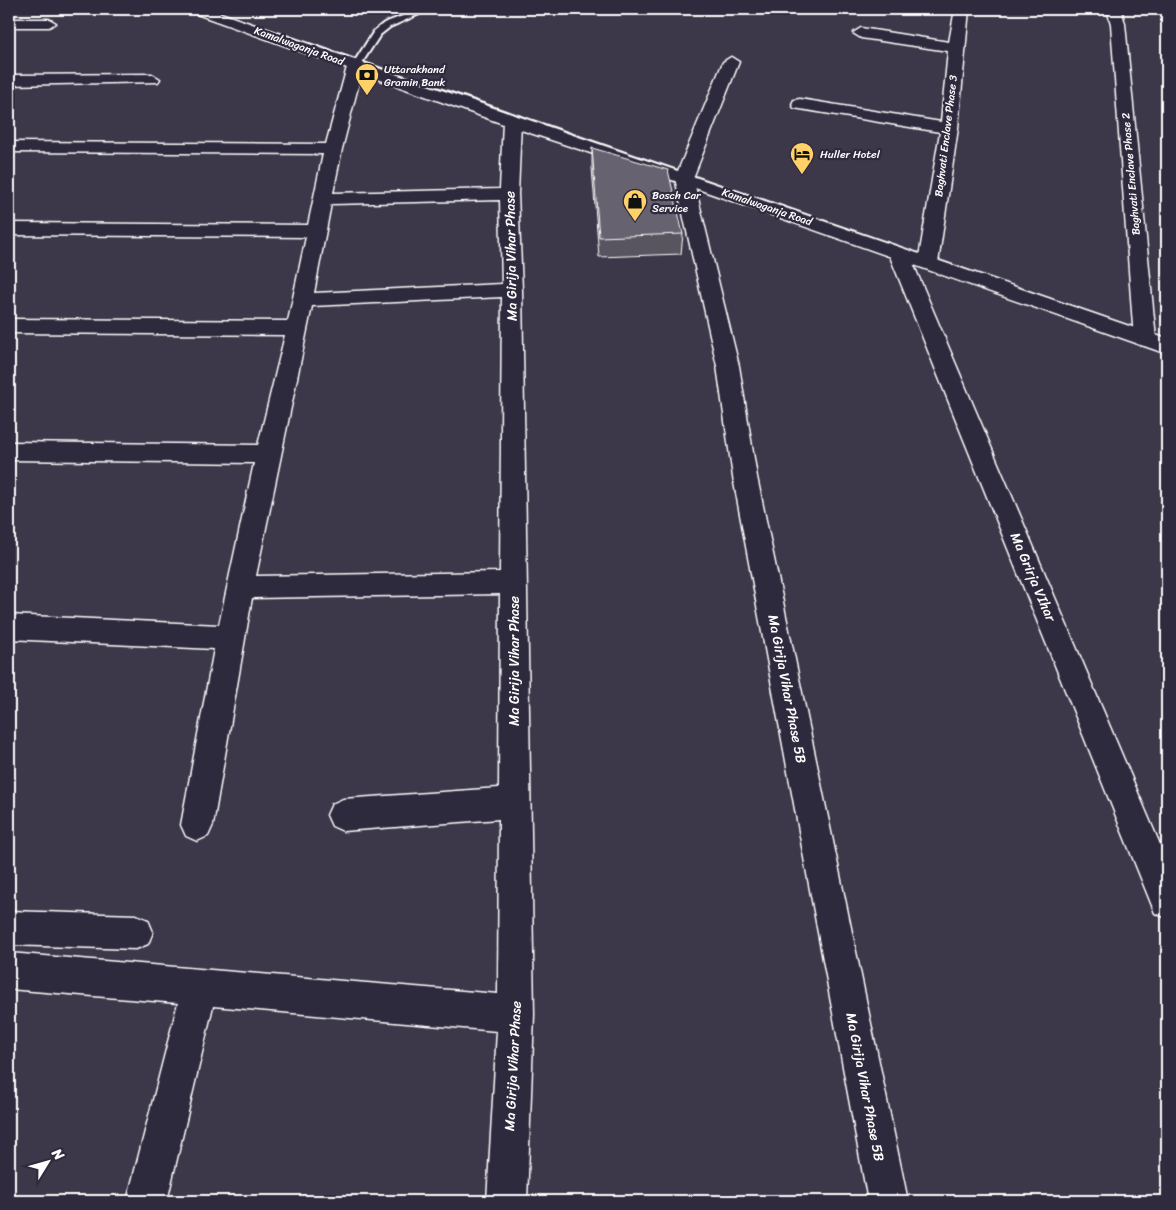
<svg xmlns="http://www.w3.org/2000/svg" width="1176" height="1210" font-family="Sriracha,sans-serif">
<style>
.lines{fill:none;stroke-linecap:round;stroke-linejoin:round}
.service-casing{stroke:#fff;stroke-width:4}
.minor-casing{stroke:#fff;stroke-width:3}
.secondary-casing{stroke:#fff;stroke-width:3}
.service{fill:#2f2a3d;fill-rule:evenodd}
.minor{fill:#2f2a3d;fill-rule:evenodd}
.secondary{fill:#2f2a3d;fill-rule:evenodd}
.wall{fill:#585460;stroke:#fff}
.building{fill:#666270;stroke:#fff}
.labels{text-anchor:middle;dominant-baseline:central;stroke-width:4.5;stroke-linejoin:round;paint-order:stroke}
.far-street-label{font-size:11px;fill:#fff;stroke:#2f2a3d}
.far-poi-label{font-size:11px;fill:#fff;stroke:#2f2a3d;text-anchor:start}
.street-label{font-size:14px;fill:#fff;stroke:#2f2a3d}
</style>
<rect width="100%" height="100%" fill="#3c3749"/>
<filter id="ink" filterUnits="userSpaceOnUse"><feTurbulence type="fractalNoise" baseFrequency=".02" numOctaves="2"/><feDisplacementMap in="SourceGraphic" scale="10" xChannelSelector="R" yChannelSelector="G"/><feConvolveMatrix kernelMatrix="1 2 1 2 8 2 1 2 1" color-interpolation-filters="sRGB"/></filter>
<g filter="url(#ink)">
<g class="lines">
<!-- service casing -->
<g class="service-casing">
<path id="service" d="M421 9H431L390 27 380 35 358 69H352L351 67 374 31 384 23Z"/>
</g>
<!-- minor casing -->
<g class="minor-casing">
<path id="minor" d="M955 9H969L958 128 938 263 935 267 928 269 921 267 918 263 940 132 800 109 794 108 792 104 794 100 800 99 941 122 948 51 861 38 853 33 861 28 949 42Z
M1107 9H1121L1125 24 1156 339 1153 344 1145 346 1137 344 1134 339 1111 24Z
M9 19H49L56 23 49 27H9Z
M731 57 739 62 693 178 739 366 757 477 908 1201H868L733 477 717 366 675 178 723 62Z
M355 62 363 67 342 149 333 193 500 189 503 121 506 117H518L521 121 518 194 522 290 534 1014 527 1201H487L497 1031 213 1006 167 1201H127L178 1003 9 989V953L498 994 499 819 343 831 332 826 327 815 332 804 343 799 499 788 500 594 252 598 213 825 208 836 197 841 186 836 181 825 214 649 9 639V615L219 625 254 463 9 460V442L258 445 285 335 9 333V319L288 321 306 237 9 235V223L308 225 323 154 9 152V142L326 144 347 67ZM500 200 502 284 314 293 331 204ZM502 297 500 572 256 576 312 306Z
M152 74 160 79 158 82 9 85V75Z
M899 248 906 250 909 254 1167 861V918L1155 913 889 254 892 250Z
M9 911 136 915 148 920 153 932 148 944 136 949 9 945Z"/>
</g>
<!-- secondary casing -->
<g class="secondary-casing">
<path id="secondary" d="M189 9H209C528 121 848 229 1167 339V354L678 182 506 125 191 12Z"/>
</g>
<!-- service -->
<use href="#service" class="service"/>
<!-- minor -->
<use href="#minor" class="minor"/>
<!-- secondary -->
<use href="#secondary" class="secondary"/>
</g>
<!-- wall -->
<path class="wall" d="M592 148 683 234 681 254 599 257 592 168Z"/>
<!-- building -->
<path class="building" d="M592 148 668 170 683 234 599 237Z"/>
</g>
<!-- icons -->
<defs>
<g id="bank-pin" transform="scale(1.25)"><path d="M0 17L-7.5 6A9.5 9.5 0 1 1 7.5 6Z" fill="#ffd166" stroke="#2f2a3d"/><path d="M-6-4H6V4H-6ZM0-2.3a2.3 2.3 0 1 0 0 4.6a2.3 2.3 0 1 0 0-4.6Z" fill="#111"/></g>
<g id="hotel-pin" transform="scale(1.25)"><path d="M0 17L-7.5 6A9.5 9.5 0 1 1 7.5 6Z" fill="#ffd166" stroke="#2f2a3d"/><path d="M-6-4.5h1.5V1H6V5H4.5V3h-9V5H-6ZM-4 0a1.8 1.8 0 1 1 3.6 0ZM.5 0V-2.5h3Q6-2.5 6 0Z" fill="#111"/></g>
<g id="shop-pin" transform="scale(1.25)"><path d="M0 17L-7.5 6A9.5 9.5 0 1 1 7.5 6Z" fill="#ffd166" stroke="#2f2a3d"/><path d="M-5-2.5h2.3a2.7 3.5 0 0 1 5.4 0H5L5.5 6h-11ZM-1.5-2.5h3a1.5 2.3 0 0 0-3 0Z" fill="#111"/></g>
</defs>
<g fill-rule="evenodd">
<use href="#bank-pin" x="367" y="75"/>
<use href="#hotel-pin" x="802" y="154"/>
<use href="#shop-pin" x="635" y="201"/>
</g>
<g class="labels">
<!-- far-street labels -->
<g class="far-street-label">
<text transform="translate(299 46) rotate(20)">Kamalwaganja Road</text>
<text transform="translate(946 136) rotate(-83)">Baghvati Enclave Phase 3</text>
<text transform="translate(1131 174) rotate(-95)">Baghvati Enclave Phase 2</text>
<text transform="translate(767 207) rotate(19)">Kamalwaganja Road</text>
</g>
<!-- far-poi labels -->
<g class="far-poi-label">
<text x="384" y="69">Uttarakhand<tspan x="384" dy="13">Gramin Bank</tspan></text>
<text x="820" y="154">Huller Hotel</text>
<text x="652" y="195">Bosch Car<tspan x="652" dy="13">Service</tspan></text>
</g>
<!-- street labels -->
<g class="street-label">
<text transform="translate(511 256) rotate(-91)">Ma Girija Vihar Phase</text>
<text transform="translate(1033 577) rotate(67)">Ma Grirja VIhar</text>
<text transform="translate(514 661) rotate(-90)">Ma Girija Vihar Phase</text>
<text transform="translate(787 689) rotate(79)">Ma Girija Vihar Phase 5B</text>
<text transform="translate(513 1066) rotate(-87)">Ma Girija Vihar Phase</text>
<text transform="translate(865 1087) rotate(79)">Ma Girija Vihar Phase 5B</text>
</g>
</g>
<!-- margin -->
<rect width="1176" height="1210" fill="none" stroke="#2f2a3d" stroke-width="30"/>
<rect x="15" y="15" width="1146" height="1180" fill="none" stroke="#fff" stroke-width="2" filter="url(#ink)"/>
<!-- north arrow -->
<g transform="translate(48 1162) rotate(53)" stroke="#2f2a3d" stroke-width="4" paint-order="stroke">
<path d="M0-4L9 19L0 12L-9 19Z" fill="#ffffff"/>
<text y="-8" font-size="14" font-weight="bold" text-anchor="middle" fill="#ffffff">N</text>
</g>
</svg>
